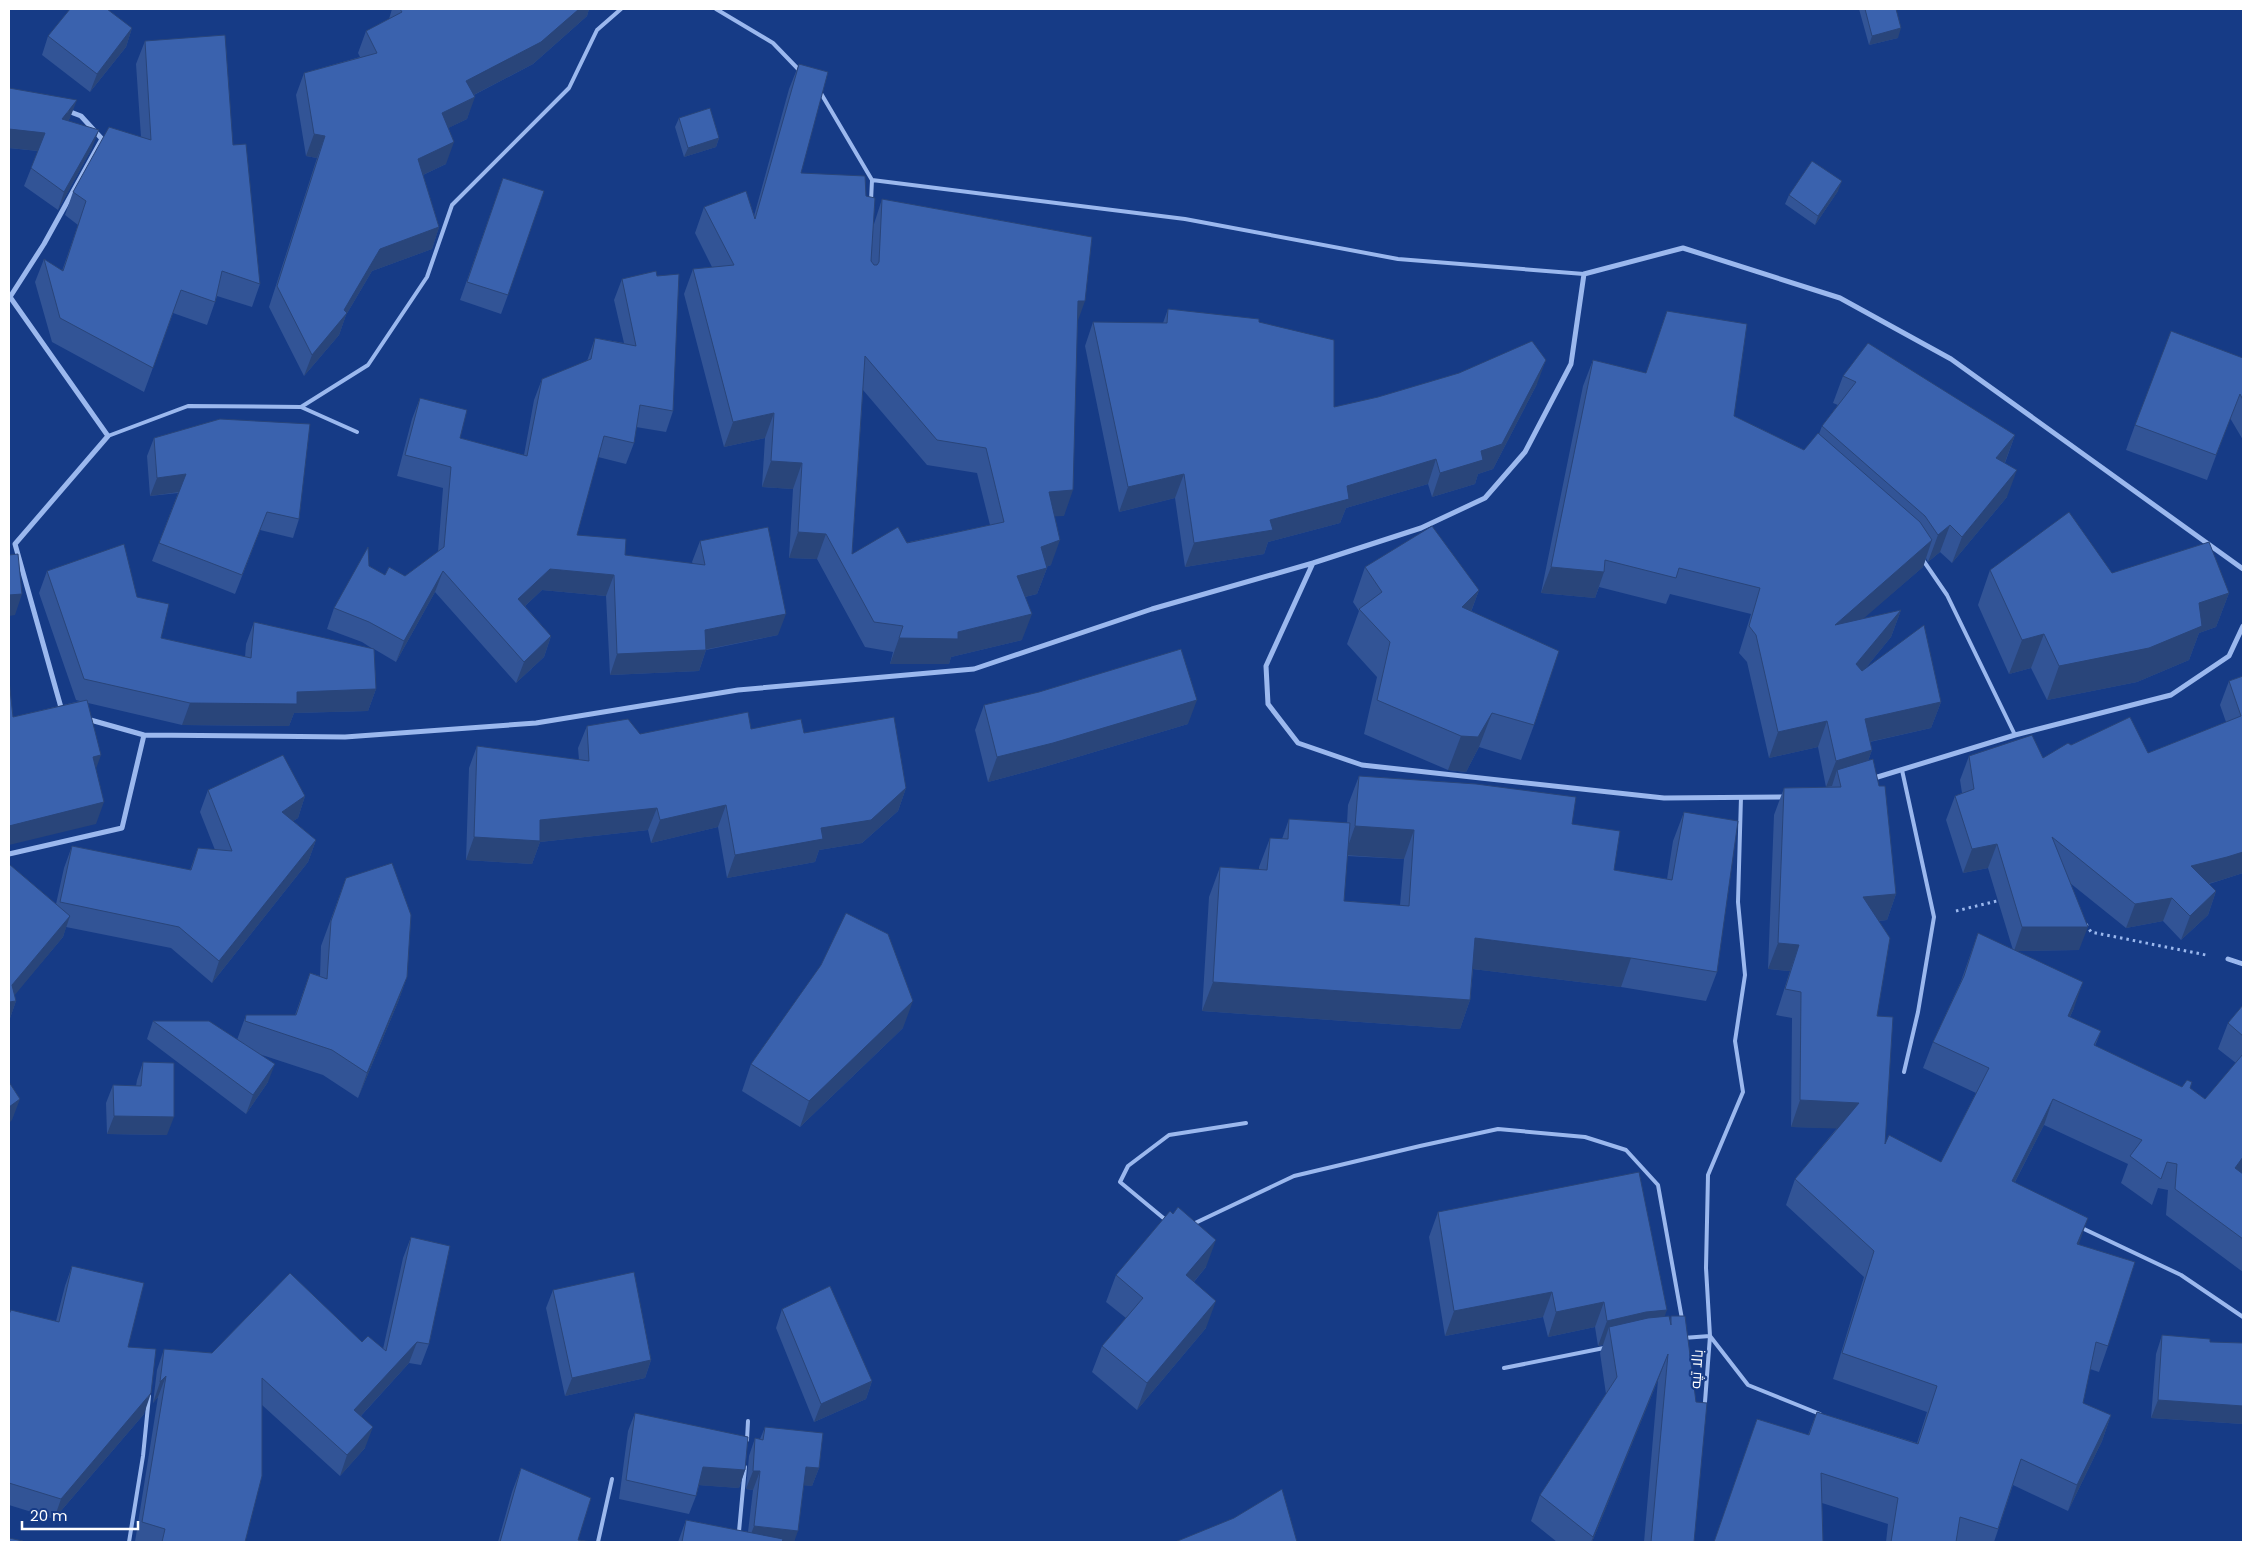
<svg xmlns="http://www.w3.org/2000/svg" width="2252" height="1551" font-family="Poppins,Cairo,sans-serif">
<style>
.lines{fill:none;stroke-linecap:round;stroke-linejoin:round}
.path{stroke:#9bb8ee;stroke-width:3;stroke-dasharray:2.5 4;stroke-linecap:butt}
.service{stroke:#9bb8ee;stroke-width:4}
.minor{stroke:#9bb8ee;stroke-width:5}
.wall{fill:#325496;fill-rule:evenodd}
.shaded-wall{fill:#29457a}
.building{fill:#3a62ae;stroke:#29457a;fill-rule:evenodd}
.labels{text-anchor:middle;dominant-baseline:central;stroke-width:4.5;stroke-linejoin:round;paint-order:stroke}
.street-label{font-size:15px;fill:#fff;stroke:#163b86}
</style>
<rect width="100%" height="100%" fill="#163b86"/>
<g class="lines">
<!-- path -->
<path class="path" d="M1956 911 2001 900
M2086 924 2091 932 2206 955"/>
<!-- service -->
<path class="service" d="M716 9 773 43 800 71
M819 90 872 180
M871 201 872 180 1185 219 1398 259 1584 274
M301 407 357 432
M108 436 188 406 301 407 368 365 427 277 452 205 569 88 597 30 621 9
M1923 560 1947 595 2015 735
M1902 770 1934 917 1918 1012 1904 1072
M1741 797 1738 902 1745 975 1735 1041 1743 1092 1708 1175 1706 1268 1710 1336 1748 1385 1820 1414
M1167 1221 1120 1182 1128 1166 1169 1135 1246 1123
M1193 1224 1294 1176 1420 1146 1498 1129 1585 1137 1626 1150 1658 1185 1682 1319
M2084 1229 2181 1275 2243 1317
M1683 1338 1710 1336 1705 1402
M1504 1368 1604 1348
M747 1440 748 1421
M129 1542 143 1456 149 1396
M598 1542 612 1479
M738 1542 745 1467"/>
<!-- minor -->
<path class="minor" d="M1313 563 1266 666 1268 704 1298 743 1362 765 1664 798 1786 797
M62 711 15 544 108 436 10 297 44 244 102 139 81 116 68 111
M87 719 144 735 345 737 536 723 738 690 974 669 1152 609 1313 563 1421 528 1485 498 1525 452 1571 364 1584 274 1683 248 1840 298 1951 359 2243 569
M1871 779 2015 735 2171 695 2229 656 2243 626
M9 854 122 828 144 735
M2228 959 2243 964"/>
</g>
<!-- wall -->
<path class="wall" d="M392 9H589L587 16 533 64 474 95 467 119 448 128 446 164 423 175 439 227 432 249 372 271 346 315 339 335 304 376 269 307 317 158 306 156 296 95 304 73 360 57 358 53 366 31 389 19Z
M1859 9H1896L1898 38 1869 45Z
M132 28 126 47 90 92 42 55 48 36Z
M145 41 233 145 260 284 252 307 217 296 215 302 207 325 173 313 144 392 52 342 35 282 44 259 62 271 78 225 65 215 73 192 141 137 136 64Z
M799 64 801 173 866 196 874 224 882 199 1077 323 1064 516H1055L1051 565 1046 567 1047 568 1037 594 1025 597 1022 640 951 657 949 664H890L893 652 865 647 817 559 789 558 793 489 762 487 765 438 724 447 684 294 693 269 712 267 695 233 704 207 754 216 789 89ZM863 390 927 465 977 473 990 525 852 554Z
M70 118 68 121 92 148 58 210 24 186 38 151 9 148Z
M679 118 719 138 716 147 684 157 675 127Z
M503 178 508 295 501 314 460 300Z
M1838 191 1815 225 1785 204 1789 195Z
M622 279 673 411 666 432 636 427 634 443 626 464 598 457 577 535 625 555 693 564 692 562 700 541 778 635 706 650 699 671 610 675 606 596 542 590 525 606 551 636 544 657 516 683 435 592 396 662 374 649 376 689 368 711 294 713 289 726 182 725 88 703 96 768V824L13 717 80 701 76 700 39 593 47 571 137 597 161 638 245 657 246 644 254 622 373 649 362 642 327 629 334 608 369 566 385 575 405 576 438 552 443 488 397 476 412 419 420 398 460 438 524 455 534 400 542 379 587 361 595 338 624 343 614 300Z
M1168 309 1259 322 1334 407 1537 384 1493 469 1478 474 1475 484 1432 497 1428 484 1346 508 1340 523 1268 542 1264 554 1185 567 1175 498 1119 512 1085 346 1093 322 1163 323Z
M1667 311 1734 416 1804 450 1819 434 1822 426 1838 405 1833 403 1843 376 2015 435 2005 463 2007 497 1952 563 1940 552 1928 562 1926 558 1923 567 1862 619 1901 610 1891 637 1864 670 1941 702 1931 728 1870 742 1872 750 1868 761 1896 894 1887 920 1879 921 1877 1016 1885 1144 1941 1162 1976 1093 1923 1068 1933 1042 1961 981 1978 933 2013 950 1988 868 1963 873 1946 820 1955 796 1962 793 1960 780 1969 756 2043 758 2071 745 2148 753 2226 722 2220 705 2229 681 2243 676V873L2209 884 2216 891 2208 915 2181 940 2163 921 2126 928 2070 883 2079 950 2016 951 2074 1008 2070 1017 2101 1031 2095 1046 2182 1087 2190 1088 2205 1099 2236 1063 2218 1049 2228 1023 2243 1005V1170L2241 1173 2243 1174V1272L2166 1215 2168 1190 2158 1188 2152 1205 2121 1183 2128 1164 2044 1125 2015 1182 2079 1245 2108 1346 2099 1372 2090 1369 2083 1403 2111 1415 2102 1441 2068 1511 2013 1485 1994 1542H1886L1888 1524 1822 1503 1823 1542H1714L1757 1419 1808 1435 1817 1412 1917 1443 1927 1412 1833 1379 1864 1277 1786 1205 1795 1179 1837 1128 1791 1127 1792 1018 1776 1015 1790 971 1768 969 1774 815 1784 788 1826 787 1818 747 1769 758 1747 662 1739 653 1751 614 1670 594 1666 604 1599 587 1595 598 1541 593 1583 386 1593 360 1646 373Z
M2243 358V440L2230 418 2207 480 2126 450 2135 425Z
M154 438 299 519 293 538 260 530 235 594 152 561 178 493 150 496 147 456Z
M1365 567 1479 590 1471 612 1534 725 1521 760 1479 747 1466 772 1448 770 1364 734 1377 677 1347 644 1359 611 1353 602Z
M1990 570 2112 573 2229 593 2216 627 2199 633 2189 660 2137 682 2047 700 2031 668 2009 674 1978 605Z
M984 705 1188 724 1044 767 988 782 975 730Z
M587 726 640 734 751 729 804 733 906 788 898 811 862 843 819 850 815 862 727 878 718 827 651 843 648 830 540 842 532 864 466 860 469 768 477 746 579 760 578 748Z
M1359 776 1572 824 1614 870 1667 879 1673 841 1684 812 1717 972 1706 1001 1621 987 1473 969 1470 1000 1460 1029 1202 1011 1209 897 1220 867 1259 870V867L1270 838 1282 839 1289 819 1347 823 1348 805ZM1347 856 1404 859 1400 905 1344 901Z
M208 790 305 796 298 818 293 821 316 840 308 862 212 983 171 948 66 927 63 937 14 995 16 1001 9 1021V864L56 904 64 868 72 846 190 870 198 848 215 850 200 812Z
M346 878 407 977 398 1002 358 1098 323 1075 259 1054 268 1082 246 1114 147 1039 153 1021 237 1040 246 1015H295L310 973 320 976 321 946Z
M903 1028 800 1127 742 1091 751 1064Z
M143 1062 167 1135 107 1134 106 1103 113 1085 136 1086 137 1080Z
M1438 1212 1665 1317 1670 1321 1671 1316 1694 1542H1644L1658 1380 1592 1542H1557L1531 1521 1540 1495 1606 1394 1600 1353 1603 1345 1598 1346 1595 1327 1548 1337 1543 1317 1445 1336 1429 1237Z
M411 1237 429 1344 421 1365 409 1363 361 1416 365 1448 340 1476 262 1405 245 1542H135L158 1397 153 1403 157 1370 164 1349 212 1353 362 1342 383 1349 403 1258Z
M72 1266 128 1347 144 1414 54 1519 9 1505V1314L56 1321 65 1286Z
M1206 1267 1194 1282 1206 1328 1137 1410 1092 1372 1102 1346 1126 1318 1106 1302 1116 1275Z
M553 1290 651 1360 645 1378 565 1396 546 1308Z
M782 1309 872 1381 866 1399 814 1422 776 1328Z
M2162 1335 2210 1342 2243 1343V1424L2151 1418 2156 1354Z
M635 1413 745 1470 739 1488 699 1485 696 1496 689 1514 619 1499 628 1431Z
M765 1427 819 1468 812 1486 804 1485 794 1542H678L686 1520 748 1532 753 1490 746 1489 749 1456 755 1438 760 1439Z
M521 1468 578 1540 593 1542H498L512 1492Z"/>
<!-- shaded-wall -->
<path class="shaded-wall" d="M579 9H589L587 16 533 64 458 103 466 81Z
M132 28 126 47 90 92 97 74Z
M1901 28 1898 38 1869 45 1872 36Z
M475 97 467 119 434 135 442 113Z
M77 100 70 118 56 137 62 119Z
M9 129 45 133 39 151 9 148Z
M99 130 92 148 58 210 64 192Z
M314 134 325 136 317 158 306 156Z
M719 138 716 147 684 157 688 148Z
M454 142 446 164 410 181 418 159Z
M1842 181 1838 191 1815 225 1818 216Z
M439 227 432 249 372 271 346 315 339 335 304 376 312 355 344 310 380 249Z
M1078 301H1085L1076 326Z
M1546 360 1537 384 1493 469 1478 474 1475 484 1432 497 1440 473 1481 451Z
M774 413 765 438 724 447 733 422Z
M2015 435 2005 462 1987 485 1996 458Z
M1436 459 1428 484 1346 508 1340 523 1268 542 1264 554 1185 567 1194 543 1270 520 1347 486Z
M771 461 802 463 793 489 762 487Z
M2017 470 2007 497 1952 563 1962 537Z
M186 474 179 492 150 496 157 478Z
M1184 474 1175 498 1119 512 1128 487Z
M1073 490 1064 516 1040 517 1049 492Z
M1950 525 1940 552 1928 562 1938 535Z
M798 532 826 534 817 559 789 558Z
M1060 540 1051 565 1036 571 1047 568 1037 594 1008 601 1017 576 1041 547Z
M1932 540 1923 567 1825 652 1835 625Z
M1551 567 1604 572 1595 598 1541 593Z
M550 569 614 575 606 596 542 590 510 620 518 599Z
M443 571 435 592 396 662 404 641Z
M1479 590 1466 625 1462 607Z
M2229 593 2216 627 2199 633 2189 660 2137 682 2047 700 2059 666 2199 603Z
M22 594 15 615 9 616V595Z
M1901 610 1891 637 1847 691 1856 664Z
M786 614 778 635 703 650H706L699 671 610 675 617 654 705 630Z
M1032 614 1022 640 951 657 949 664H890L899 638 958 632Z
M2044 634 2031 668 2009 674 2022 640Z
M551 636 544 657 516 683 524 662Z
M376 689 368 711 294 713 289 726 182 725 190 703 297 692Z
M1197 700 1188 724 1044 767 988 782 997 757Z
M1941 702 1931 728 1855 745 1865 719Z
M1492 713 1479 747 1466 772 1448 770 1461 736Z
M1827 721 1818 747 1769 758 1778 732Z
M1872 750 1862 777 1837 770 1832 786 1826 787 1836 761Z
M101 755 93 777V757Z
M906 788 898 811 862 843 819 850 815 862 727 878 735 855 821 828Z
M305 796 298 818 274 833 282 812Z
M104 802 96 824 9 845V826Z
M726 805 718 827 651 843 660 820Z
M657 808 648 830 540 842 532 864 466 860 474 837 540 820Z
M1355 826 1414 830 1404 859 1345 855Z
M316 840 308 862 212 983 219 961Z
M1997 844 1988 868 1963 873 1972 849Z
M2243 852V873L2218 881 2182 890 2191 866Z
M2216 891 2208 915 2181 940 2190 916Z
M1896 894 1887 920 1854 923 1863 897Z
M2172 898 2163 921 2126 928 2135 904Z
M70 916 63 937 9 1002 12 985Z
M2022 927H2088L2079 950 2014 951Z
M1475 938 1631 958 1621 987 1464 968Z
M1778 943 1799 945 1790 971 1768 969Z
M407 977 398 1002 358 1098 367 1073Z
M1213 982 1470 1000 1460 1029 1202 1011Z
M2083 982 2074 1008 2058 1042 2068 1016Z
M16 1001 9 1021V1002Z
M913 1001 903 1028 800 1127 809 1101Z
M275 1064 268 1082 246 1114 253 1095Z
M20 1099 12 1120 9 1123V1107Z
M2053 1099 2044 1125 2002 1207 2012 1181Z
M1800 1100 1859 1103 1849 1129 1791 1127Z
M114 1116 174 1117 167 1135 107 1134Z
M2243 1157V1170L2225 1194 2235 1168Z
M2088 1218 2079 1244 2067 1270 2077 1244Z
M1216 1240 1206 1267 1177 1302 1186 1275Z
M1552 1292 1543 1317 1445 1336 1454 1311Z
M1216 1301 1206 1328 1137 1410 1147 1383Z
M1604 1302 1595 1327 1548 1337 1556 1312Z
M1667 1310 1658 1335 1609 1327 1603 1345 1598 1346 1607 1321 1646 1312Z
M417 1342 409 1363 347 1431 354 1410Z
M1668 1354 1658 1380 1592 1542H1591Z
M651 1360 645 1378 565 1396 572 1378Z
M166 1376 158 1397 153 1403 160 1382Z
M872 1381 866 1399 814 1422 821 1404Z
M151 1393 144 1414 54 1519 61 1499Z
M2158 1400 2243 1406V1424L2151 1418Z
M2111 1415 2102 1441 2068 1511 2077 1485Z
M373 1427 365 1448 340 1476 347 1455Z
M703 1467 745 1470 739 1488 696 1485Z
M806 1467 819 1468 812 1486 799 1485Z
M753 1471H760L753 1490 746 1489Z
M754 1526 798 1531 794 1542H748Z"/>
<!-- building -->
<path class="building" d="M70 9H107L132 28 97 74 48 36Z
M400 9H579L541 42 466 81 475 97 442 113 454 142 418 159 439 227 380 249 344 310 347 313 312 355 277 286 325 136 314 134 304 73 377 53 366 31 402 12Z
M1865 9H1896L1901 28 1872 36Z
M225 35 233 145 246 144 260 284 222 271 215 302 181 290 153 368 60 318 44 259 63 271 86 201 73 192 109 127 151 140 145 41Z
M799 64 828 72 801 173 865 176 866 196 875 198 871 261 874 265H877L879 262 882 199 1092 237 1085 301H1078L1073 490 1049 492 1060 540 1041 547 1047 568 1017 576 1032 614 958 632V639L899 638 903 626 874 622 826 534 798 532 802 463 771 461 774 413 733 422 693 269 734 265 704 207 746 191 755 219ZM865 356 937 440 986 448 1004 522 907 543 898 527 852 554Z
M9 88 77 100 62 119 99 130 64 192 31 168 45 133 9 129Z
M710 108 719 138 688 148 679 118Z
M1812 161 1842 181 1818 216 1789 195Z
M503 178 544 191 508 295 467 282Z
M656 271 657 276 679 274 673 411 640 405 634 443 604 436 577 535 626 539 625 555 705 565 700 541 768 527 786 614 705 630 706 650 617 654 614 575 550 569 518 599 551 636 524 662 443 571 404 641 369 622 334 608 368 547 369 566 385 575 389 567 405 576 444 547 451 467 405 455 420 398 467 410 460 438 527 456 542 379 591 359 595 338 636 346 622 279Z
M1168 309 1259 319V322L1334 340V407L1378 397 1459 373 1532 341 1546 360 1502 444 1481 451 1483 460 1440 473 1436 459 1347 486 1349 499 1270 520 1273 530 1194 543 1184 474 1128 487 1093 322 1167 323Z
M1667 311 1747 324 1734 416 1804 450 1818 433 1920 522 1932 540 1835 625 1901 610 1856 664 1862 671 1924 625 1941 702 1865 719 1872 750 1836 761 1827 721 1778 732 1756 635 1749 626 1760 588 1679 568 1676 578 1605 560 1604 572 1551 567 1593 360 1646 373Z
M2171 331 2243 358V400L2240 394 2216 455 2135 425Z
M1868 343 2015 435 1996 458 2017 470 1962 537 1950 525 1938 535 1925 516 1822 426 1856 382 1843 376Z
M220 419 310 424 299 519 267 512 242 575 159 543 186 474 157 478 154 438Z
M2069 512 2112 573 2209 542 2229 593 2199 603 2202 626 2149 648 2059 666 2044 634 2022 640 1990 570Z
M1432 526 1479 590 1462 607 1559 651 1534 725 1492 713 1478 737 1461 736 1377 700 1390 642 1359 609 1382 592 1365 567Z
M124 544 137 597 169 604 161 638 251 658 254 622 374 649 376 689 297 692V704L190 703 84 679 47 571Z
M18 554 22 594 9 595V555Z
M1181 649 1197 700 1053 743 997 757 984 705 1039 692Z
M2243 676V852L2227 857 2191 866 2216 891 2190 916 2172 898 2135 904 2052 837 2088 927H2022L1997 844 1972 849 1955 796 1974 789 1969 756 2032 735 2043 758 2068 743 2071 745 2130 717 2148 753 2241 716 2229 681Z
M9 680 13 717 87 700 101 755 93 757 104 802 9 826Z
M748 712 751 729 801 719 804 733 894 717 906 788 871 820 821 828 823 839 735 855 726 805 660 820 657 808 540 820V841L474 837 477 746 589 761 587 726 628 719 640 734Z
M283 755 305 796 282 812 316 840 219 961 179 927 60 902 72 846 191 870 198 848 232 851 208 790Z
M1873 759 1879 786H1885L1896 894 1863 897 1890 938 1877 1016 1893 1017 1885 1144 1889 1135 1941 1162 1989 1068 1933 1042 1964 976 1978 933 2083 982 2068 1016 2101 1031 2094 1045 2182 1087 2187 1080 2192 1082 2190 1088 2205 1099 2243 1054V1157L2235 1168 2243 1174V1239L2175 1189 2177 1164 2167 1162 2161 1179 2130 1156 2142 1140 2053 1099 2012 1181 2088 1218 2077 1244 2135 1262 2108 1346 2096 1342 2083 1403 2111 1415 2077 1485 2021 1459 1998 1529 1960 1517 1956 1542H1891L1898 1498 1821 1473 1823 1542H1714L1757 1419 1809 1435 1817 1412 1918 1444 1937 1386 1842 1353 1874 1251 1795 1179 1859 1103 1800 1100 1801 992 1785 989 1799 945 1778 943 1784 788 1841 787 1837 770Z
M1359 776 1476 784 1576 797 1572 824 1620 831 1614 870 1672 880 1684 812 1738 821 1717 972 1631 958 1475 938 1470 1000 1213 982 1220 867 1267 870 1270 838 1288 839 1289 819 1350 823 1344 901 1409 906 1414 830 1355 826Z
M392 863 411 915 407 977 367 1073 332 1050 245 1021 246 1015H296L310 973 327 979 331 921 346 878Z
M9 864 70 916 12 985 16 1001 9 1002Z
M846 913 888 934 913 1001 809 1101 751 1064 821 965Z
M2243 1005V1036L2228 1023Z
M153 1021H209L275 1064 253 1095Z
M143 1062 174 1063V1117L114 1116 113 1085 141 1086Z
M9 1082 20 1099 9 1107Z
M1639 1172 1667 1310 1646 1312 1607 1321 1604 1302 1556 1312 1552 1292 1454 1311 1438 1212Z
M1178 1207 1216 1240 1186 1275 1216 1301 1147 1383 1102 1346 1143 1298 1116 1275 1170 1211 1173 1214Z
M411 1237 450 1246 429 1344 417 1342 354 1410 373 1427 347 1455 262 1378V1476L245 1542H162L165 1529 142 1522 166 1376 160 1382 164 1349 212 1353 290 1273 362 1342 368 1336 386 1351Z
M72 1266 144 1283 128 1347 156 1349 151 1393 61 1499 9 1483V1314L11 1310 59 1322Z
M634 1272 651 1360 572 1378 553 1290Z
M830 1286 872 1381 821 1404 782 1309Z
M1669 1316 1671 1325V1316H1685L1696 1402 1707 1403 1694 1542H1651L1668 1354 1593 1537 1540 1495 1617 1377 1609 1327 1648 1318Z
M2162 1335 2210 1339V1342L2243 1343V1406L2158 1400Z
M635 1413 748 1437 745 1470 703 1467 696 1496 626 1480Z
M765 1427 823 1433 819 1468 806 1467 798 1531 754 1526 760 1471H753L755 1438 763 1440Z
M521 1468 591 1498 578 1540 593 1542H500Z
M1282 1489 1297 1542H1175L1234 1518Z
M686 1520 783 1539 782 1542H682Z
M9 1538 23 1541V1542H9Z"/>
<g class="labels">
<!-- street labels -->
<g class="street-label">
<text transform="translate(1696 1369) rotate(-86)">بالا تپه</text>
</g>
</g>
<!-- border -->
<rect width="2252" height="1551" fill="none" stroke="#ffffff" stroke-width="20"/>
<!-- scale -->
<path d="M22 1521v8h116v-8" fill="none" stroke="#ffffff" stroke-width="2.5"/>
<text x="30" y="1521" font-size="15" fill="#ffffff" stroke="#163b86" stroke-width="4" paint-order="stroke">20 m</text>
</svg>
